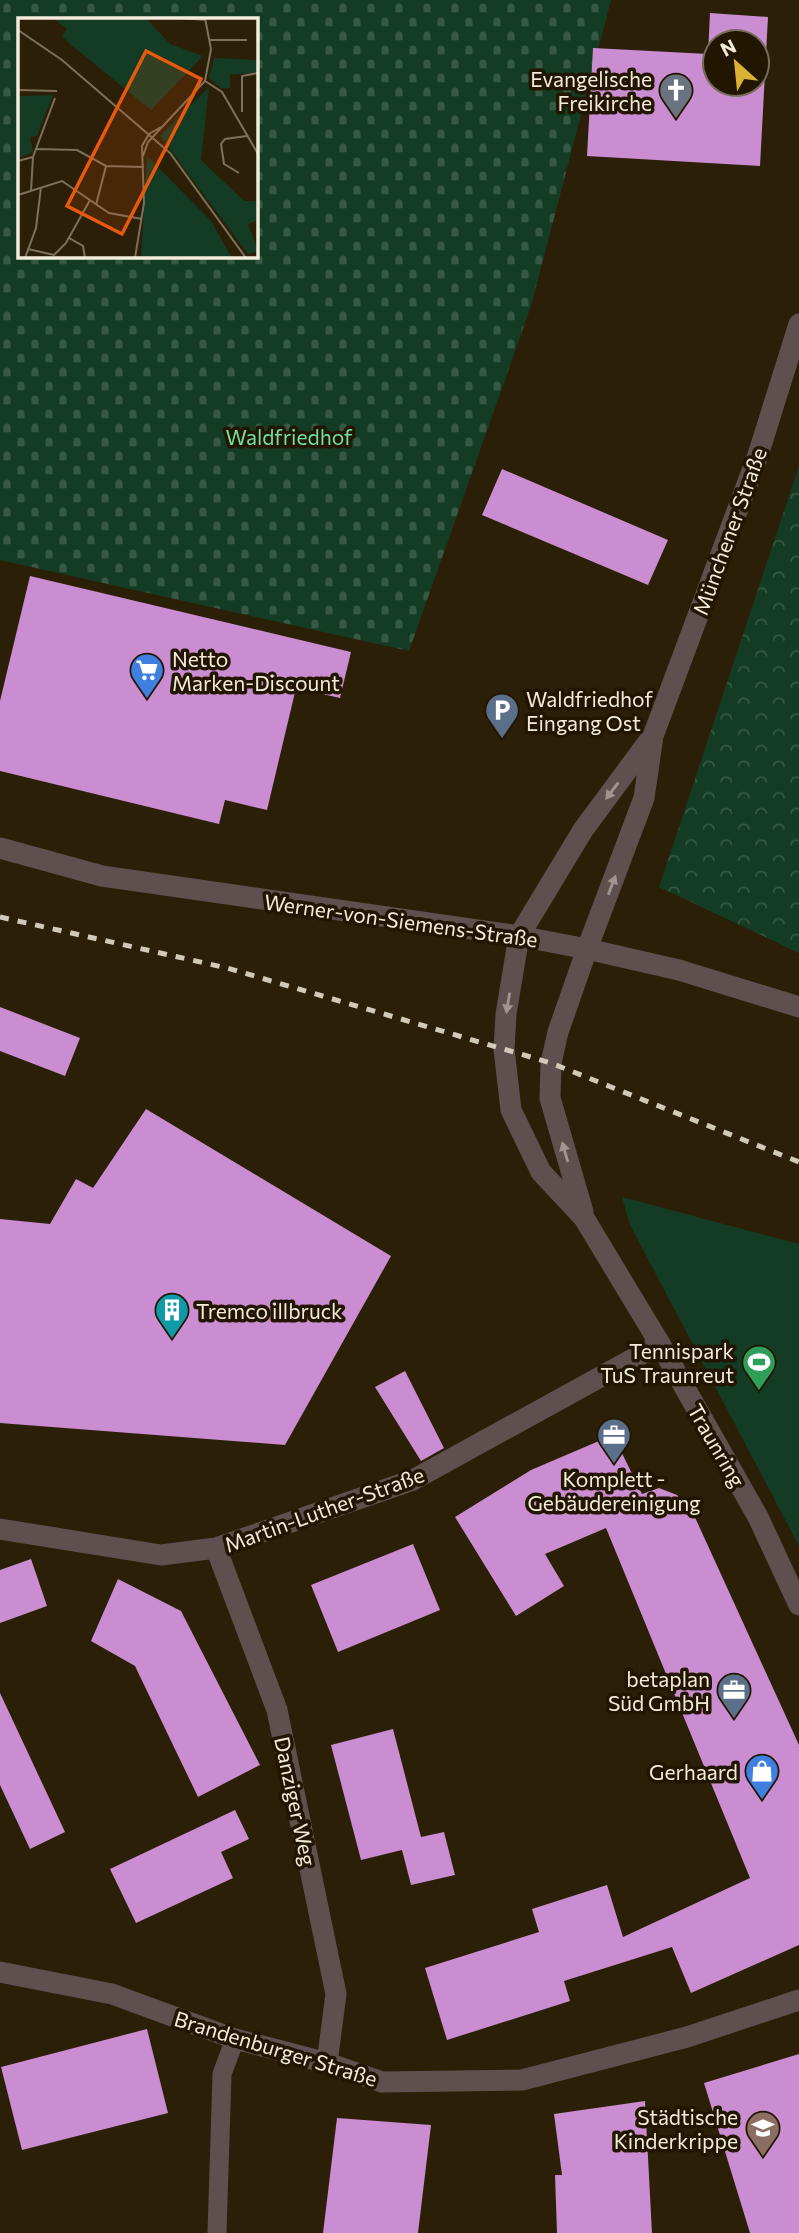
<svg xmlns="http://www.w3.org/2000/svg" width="799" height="2233" font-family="Commissioner,sans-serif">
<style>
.green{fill:#143c25}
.forest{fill:url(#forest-crowns)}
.cemetery{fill:url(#cemetery-stones);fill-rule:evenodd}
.building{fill:#ca8dd1;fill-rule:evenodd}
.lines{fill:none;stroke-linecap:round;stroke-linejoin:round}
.service{stroke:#5e504f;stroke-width:19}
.minor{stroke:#5e504f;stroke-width:21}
.tertiary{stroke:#5e504f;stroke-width:21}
.rail{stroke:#d2cab9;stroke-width:5;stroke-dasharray:9 9;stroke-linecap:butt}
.oneway{fill:#a1968e}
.labels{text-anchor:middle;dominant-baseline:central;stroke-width:7;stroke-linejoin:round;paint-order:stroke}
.poi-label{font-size:21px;fill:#f3ebdc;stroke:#221600;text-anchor:end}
.park-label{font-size:21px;fill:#6ee39e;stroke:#221600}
.street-label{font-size:21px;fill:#f3ebdc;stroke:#221600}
.inset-road{fill:none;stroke:#7c715c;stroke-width:2}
.view{fill:#e8590c;fill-opacity:0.15;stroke:#e8590c;stroke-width:3.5}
.inset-edge{fill:none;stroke:#f3ebdc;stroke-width:3.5}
</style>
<defs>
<pattern id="forest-crowns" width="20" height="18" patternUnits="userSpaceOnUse" patternTransform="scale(1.75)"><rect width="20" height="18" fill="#143c25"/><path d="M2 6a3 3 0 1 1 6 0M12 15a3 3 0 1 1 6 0" fill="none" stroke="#375844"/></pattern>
<pattern id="cemetery-stones" width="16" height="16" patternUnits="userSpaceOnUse" patternTransform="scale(1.75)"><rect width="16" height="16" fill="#143c25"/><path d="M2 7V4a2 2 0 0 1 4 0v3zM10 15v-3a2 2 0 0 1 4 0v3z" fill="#375844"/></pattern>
</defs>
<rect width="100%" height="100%" fill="#2c1f07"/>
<!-- green -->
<path class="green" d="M622 1197 799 1244V1546L630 1225Z"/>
<!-- forest -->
<path class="forest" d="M799 466V953L659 887Z"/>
<!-- cemetery -->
<path class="cemetery" d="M0 0H611L531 306 409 651 0 560ZM19 19H256V256H19Z"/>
<!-- building -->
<path class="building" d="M710 13 768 17 760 166 587 156 593 48 708 54ZM715 42H757V84H715Z
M502 469 668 540 648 585 482 515Z
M30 576 351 652 340 698 296 688 267 810 225 800 219 824 0 771V701Z
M0 1007 80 1038 65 1076 0 1051Z
M146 1109 391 1256 285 1445 0 1423V1219L50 1224 76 1179 93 1188Z
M405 1371 444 1448 421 1461 375 1387Z
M613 1435 642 1494 659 1488 677 1495 693 1513 799 1745V1945L691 1993 672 1947 564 1981 570 2001 447 2040 425 1968 539 1932 532 1909 607 1885 623 1937 750 1878 606 1528 545 1554 564 1586 516 1616 455 1517 531 1470Z
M413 1544 440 1610 338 1652 311 1585Z
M31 1559 47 1606 0 1623V1570Z
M118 1579 181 1611 260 1765 198 1797 135 1666 91 1641Z
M0 1693 65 1832 30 1849 0 1785Z
M393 1729 421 1837 444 1832 455 1875 411 1885 402 1850 361 1860 331 1745Z
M235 1810 249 1839 221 1852 233 1878 136 1923 110 1869Z
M147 2029 168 2113 22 2150 1 2067Z
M799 2054V2233H750L704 2083Z
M645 2101 652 2233H557L555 2175H562L554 2114Z
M337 2118 431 2125 418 2233H323Z"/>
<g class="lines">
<!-- service -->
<path class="service" d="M217 2233 222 2074 235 2039"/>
<!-- minor -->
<path class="minor" d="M519 936 583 830 651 738
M587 949 644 798 653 736 758 455 799 324
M0 1529 161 1555 216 1548 413 1480 660 1344
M216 1548 277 1710 336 1994 327 2063
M0 1972 112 1994 235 2039 327 2063 382 2082 522 2080 687 2037 799 2000"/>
<!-- tertiary -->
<path class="tertiary" d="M0 848 102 876 519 936 587 949 679 970 799 1007
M519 936 506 1014 504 1049 511 1110 541 1172 584 1218 660 1344 758 1517 799 1605
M583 1212 550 1098 551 1063 558 1032 587 949"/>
<!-- rail -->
<path class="rail" d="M0 917 227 968 551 1063 799 1162"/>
</g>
<!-- one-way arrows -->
<defs><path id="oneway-solid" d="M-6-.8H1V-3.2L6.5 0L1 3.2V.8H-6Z" transform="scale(1.75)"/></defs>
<g class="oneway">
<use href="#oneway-solid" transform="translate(612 791) rotate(127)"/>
<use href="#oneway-solid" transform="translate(612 885) rotate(-69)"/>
<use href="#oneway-solid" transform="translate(508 1003) rotate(99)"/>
<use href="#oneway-solid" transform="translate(565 1152) rotate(-106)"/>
</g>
<!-- icons -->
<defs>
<g id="church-pin" transform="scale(1.75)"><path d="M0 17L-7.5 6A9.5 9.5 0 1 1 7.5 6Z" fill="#6b7280" stroke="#221600"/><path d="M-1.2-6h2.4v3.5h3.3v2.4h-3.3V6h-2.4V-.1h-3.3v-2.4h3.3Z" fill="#fff"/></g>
<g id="supermarket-pin" transform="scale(1.75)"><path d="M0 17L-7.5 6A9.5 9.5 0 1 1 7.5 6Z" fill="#3f7fe0" stroke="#221600"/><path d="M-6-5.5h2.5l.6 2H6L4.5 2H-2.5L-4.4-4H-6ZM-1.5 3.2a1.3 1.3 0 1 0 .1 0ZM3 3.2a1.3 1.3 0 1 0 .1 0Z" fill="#fff"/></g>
<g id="parking-pin" transform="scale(1.75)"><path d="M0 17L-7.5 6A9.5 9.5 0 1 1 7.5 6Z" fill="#5c6f8a" stroke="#221600"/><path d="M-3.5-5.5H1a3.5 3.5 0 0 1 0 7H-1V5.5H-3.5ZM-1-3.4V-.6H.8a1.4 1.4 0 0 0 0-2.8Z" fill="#fff"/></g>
<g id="building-pin" transform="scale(1.75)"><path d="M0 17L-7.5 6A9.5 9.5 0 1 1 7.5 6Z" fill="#0f9aa8" stroke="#221600"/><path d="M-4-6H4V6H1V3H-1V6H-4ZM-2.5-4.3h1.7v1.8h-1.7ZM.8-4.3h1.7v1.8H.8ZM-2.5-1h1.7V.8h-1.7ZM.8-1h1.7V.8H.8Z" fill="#fff"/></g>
<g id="stadium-pin" transform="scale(1.75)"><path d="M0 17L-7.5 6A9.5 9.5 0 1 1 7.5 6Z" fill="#2e9e5b" stroke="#221600"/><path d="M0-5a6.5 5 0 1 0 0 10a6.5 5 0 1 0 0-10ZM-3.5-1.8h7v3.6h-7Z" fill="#fff"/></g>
<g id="office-pin" transform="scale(1.75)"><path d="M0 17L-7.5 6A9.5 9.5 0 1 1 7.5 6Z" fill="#5c6f8a" stroke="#221600"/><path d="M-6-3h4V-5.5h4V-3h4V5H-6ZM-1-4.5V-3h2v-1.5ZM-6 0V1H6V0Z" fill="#fff"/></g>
<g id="shop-pin" transform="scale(1.75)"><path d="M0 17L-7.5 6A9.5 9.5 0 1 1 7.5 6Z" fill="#3f7fe0" stroke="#221600"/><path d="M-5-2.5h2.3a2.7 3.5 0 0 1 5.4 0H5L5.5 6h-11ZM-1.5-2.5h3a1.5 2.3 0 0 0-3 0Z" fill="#fff"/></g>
<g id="school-pin" transform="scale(1.75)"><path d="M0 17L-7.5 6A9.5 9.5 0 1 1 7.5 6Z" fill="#8d6e63" stroke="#221600"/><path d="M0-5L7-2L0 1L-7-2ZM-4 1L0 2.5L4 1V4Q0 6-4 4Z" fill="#fff"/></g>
</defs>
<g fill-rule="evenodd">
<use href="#church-pin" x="676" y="90"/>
<use href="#supermarket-pin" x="147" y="670"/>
<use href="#parking-pin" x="502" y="710"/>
<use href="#building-pin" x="172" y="1310"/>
<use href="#stadium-pin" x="759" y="1362"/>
<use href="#office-pin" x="614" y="1435"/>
<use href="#office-pin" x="734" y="1690"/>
<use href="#shop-pin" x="762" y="1771"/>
<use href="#school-pin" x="763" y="2128"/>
</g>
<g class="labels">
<!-- poi labels -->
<g class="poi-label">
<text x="652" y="78">Evangelische<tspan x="652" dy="24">Freikirche</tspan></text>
<text x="172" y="658" text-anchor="start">Netto<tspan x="172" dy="24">Marken-Discount</tspan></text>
<text x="526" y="698" text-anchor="start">Waldfriedhof<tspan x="526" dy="24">Eingang Ost</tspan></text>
<text x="196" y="1310" text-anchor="start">Tremco illbruck</text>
<text x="734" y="1350">Tennispark<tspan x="734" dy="24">TuS Traunreut</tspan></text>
<text x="614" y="1478" text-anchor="middle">Komplett -<tspan x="614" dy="24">Gebäudereinigung</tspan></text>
<text x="710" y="1678">betaplan<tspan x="710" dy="24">Süd GmbH</tspan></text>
<text x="738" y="1771">Gerhaard</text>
<text x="738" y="2116">Städtische<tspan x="738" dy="24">Kinderkrippe</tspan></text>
</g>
<!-- park labels -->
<g class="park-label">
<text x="289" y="436">Waldfriedhof</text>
</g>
<!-- street labels -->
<g class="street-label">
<text transform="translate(729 531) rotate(-70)">Münchener Straße</text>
<text transform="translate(401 920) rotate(8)">Werner-von-Siemens-Straße</text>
<text transform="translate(717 1445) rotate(60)">Traunring</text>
<text transform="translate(324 1509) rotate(-20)">Martin-Luther-Straße</text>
<text transform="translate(296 1801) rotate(78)">Danziger Weg</text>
<text transform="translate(276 2048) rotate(17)">Brandenburger Straße</text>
</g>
</g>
<!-- overview -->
<g transform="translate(18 18)">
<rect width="240" height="240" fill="#2c1f07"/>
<path d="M196 40 240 42V54L212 57V70H203L191 60ZM129 138 193 203 214 240H123Z" fill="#143c25"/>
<path d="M191 69 183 142 226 183H240V202L230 206 240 233 230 236 142 118ZM35 77 19 118 12 119 15 134 0 140V78Z" fill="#143c25"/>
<path d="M35 0H128L152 26 185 38 133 92 52 26 44 18 49 11Z" fill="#143c25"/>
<path class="inset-road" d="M162 0 188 2M0 12 44 42 152 135 228 240M191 22H229M187 63 204 74 240 136M0 72 39 73M224 94V58L240 55M18 131 37 80M125 138 130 124 187 63 193 31 187 0M0 143 15 139 18 131 59 132 88 148 126 149M221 155 206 146 203 126 207 121 229 118M13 173 15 139M0 177 44 163 91 195 124 201M78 187 88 148M51 220 65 228 67 240M10 231 36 237 48 225 72 182M7 240 18 210 23 169M117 240 126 185 124 128 131 116 143 109"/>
<path class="view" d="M128 33 183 61 104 216 49 188Z"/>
<rect width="240" height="240" class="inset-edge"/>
</g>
<!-- north arrow -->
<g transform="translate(736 63) rotate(333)"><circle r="33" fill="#221600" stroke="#766b58" stroke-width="2"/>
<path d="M0-5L12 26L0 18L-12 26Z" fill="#dab333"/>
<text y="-10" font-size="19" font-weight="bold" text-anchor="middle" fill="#f3ebdc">N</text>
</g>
</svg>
